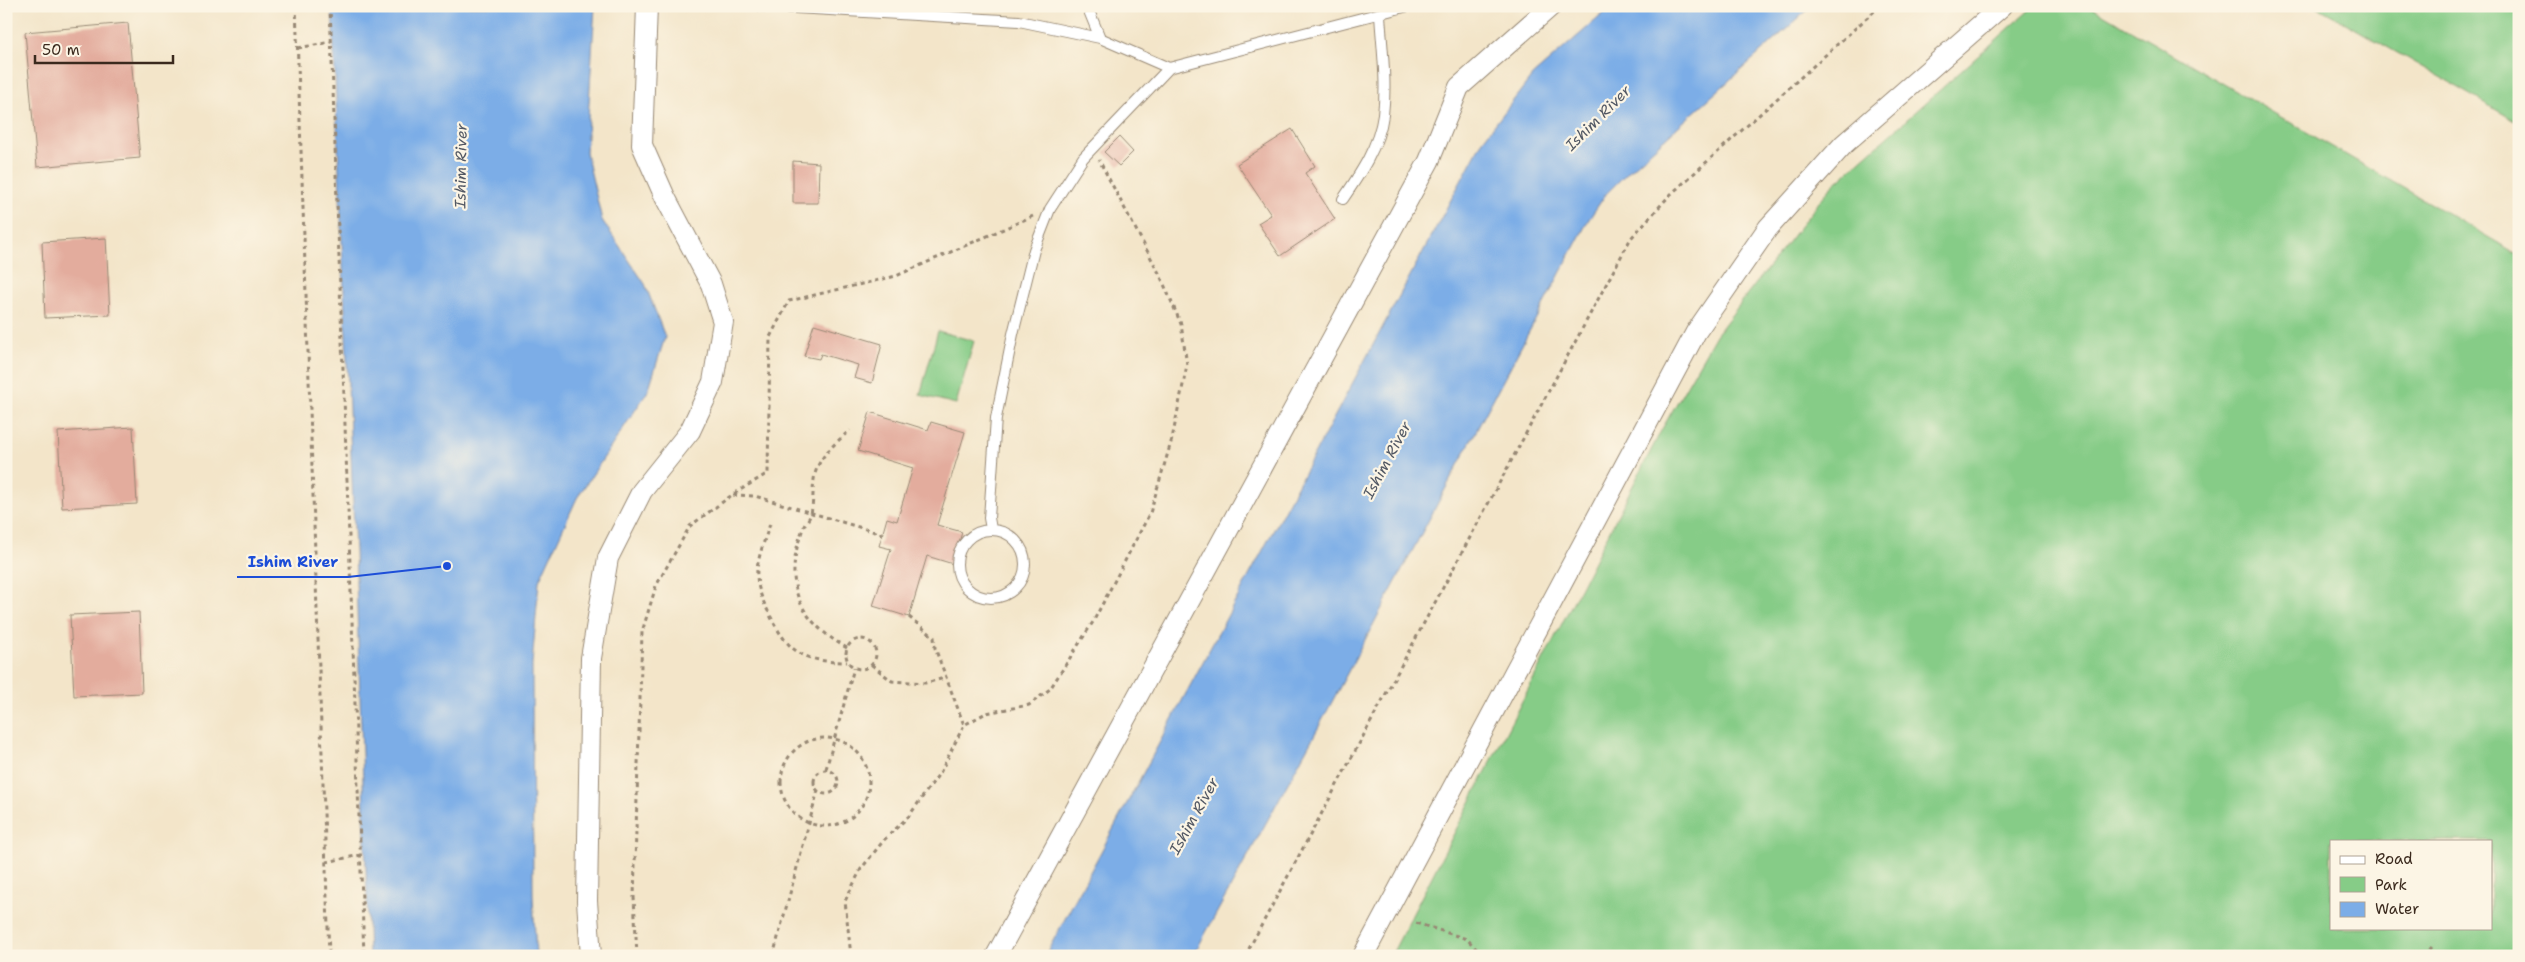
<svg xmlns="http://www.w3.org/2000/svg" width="2525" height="962" font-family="'Shantell Sans',sans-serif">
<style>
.green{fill:#86cc87;stroke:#607b52;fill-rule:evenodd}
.water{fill:#7cade7;stroke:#5c6c82}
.building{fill:#e3ac9d}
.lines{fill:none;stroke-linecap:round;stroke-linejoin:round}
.lane-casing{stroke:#978874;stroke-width:12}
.street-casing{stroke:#978874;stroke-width:22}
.path{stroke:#978874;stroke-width:3;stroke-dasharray:4 4;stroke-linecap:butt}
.lane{stroke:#fff;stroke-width:10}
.street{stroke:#fff;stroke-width:20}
.labels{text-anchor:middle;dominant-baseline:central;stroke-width:4.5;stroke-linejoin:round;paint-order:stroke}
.water-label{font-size:15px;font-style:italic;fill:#525864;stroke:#fcf5e5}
.leader{fill:none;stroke:#1d4ed8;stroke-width:2}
.callout-dot{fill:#1d4ed8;stroke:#fcf5e5;stroke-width:2}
.callout-label{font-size:15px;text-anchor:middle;font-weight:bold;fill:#1d4ed8;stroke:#fcf5e5;stroke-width:4.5;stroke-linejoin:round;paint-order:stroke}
</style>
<rect width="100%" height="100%" fill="#fcf5e5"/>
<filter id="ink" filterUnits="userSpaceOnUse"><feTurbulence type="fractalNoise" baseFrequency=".02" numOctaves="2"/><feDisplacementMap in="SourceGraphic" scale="10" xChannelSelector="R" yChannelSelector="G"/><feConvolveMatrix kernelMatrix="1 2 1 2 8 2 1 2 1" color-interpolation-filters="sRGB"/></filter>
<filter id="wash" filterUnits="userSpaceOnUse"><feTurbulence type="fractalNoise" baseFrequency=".0096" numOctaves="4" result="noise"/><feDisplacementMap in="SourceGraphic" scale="20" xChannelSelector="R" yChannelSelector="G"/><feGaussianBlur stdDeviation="1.12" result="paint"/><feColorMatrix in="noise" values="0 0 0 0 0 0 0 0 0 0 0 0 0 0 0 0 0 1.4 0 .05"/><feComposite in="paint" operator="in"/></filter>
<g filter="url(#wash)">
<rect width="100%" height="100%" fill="#f3e5c9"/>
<!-- green -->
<path class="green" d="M2034 6H2089L2519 255V956H1391L1662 429 1716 335 1830 188ZM2331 841H2491V928H2331Z
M2316 6H2519V123Z
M938 331 974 341 956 404 920 395Z"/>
<!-- water -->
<path class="water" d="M332 6H595L586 152 602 220 645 284 665 337 648 391 577 498 539 581 532 664 533 895 536 956H369L355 551Z
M1612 6H1812L1632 168 1606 194 1589 219 1317 730 1193 956H1045L1483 140 1532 76Z"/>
<g id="blocks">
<!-- building -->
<path class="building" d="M128 23 140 158 37 167 25 32Z
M1292 129 1315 166 1305 173 1335 219 1280 256 1258 223 1271 215 1237 164Z
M1119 137 1133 152 1119 166 1104 152Z
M793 161 819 163 818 203H793Z
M106 238 110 315 45 318 42 242Z
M814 324 882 344 872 383 854 378 858 365 821 354 819 359 804 356Z
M870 412 928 430 931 422 965 432 937 525 962 532 953 564 927 556 909 617 873 606 891 549 879 546 887 518 897 521 913 468 858 451Z
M133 427 137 504 62 508 58 432Z
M139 612 142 693 74 696 70 615Z"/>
</g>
</g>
<g filter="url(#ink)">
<use href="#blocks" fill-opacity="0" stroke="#978874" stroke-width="1"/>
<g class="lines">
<!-- lane casing -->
<g class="lane-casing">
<path id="lane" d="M761 6 1019 21 1100 38 1169 68 1408 6
M1087 6 1100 38
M1343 199C1360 174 1379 146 1383 115 1387 82 1382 48 1380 15
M991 529 989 518 996 418 1013 334 1034 250 1050 209 1083 158 1169 68
M957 564a34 34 0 1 1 68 0a34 34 0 1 1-68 0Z"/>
</g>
<!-- street casing -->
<g class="street-casing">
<path id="street" d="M591 956 587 901 591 658 608 558 642 491 690 431 713 382 723 322 711 284 665 197 642 145 647 6
M996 956 1429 161 1459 87 1551 6
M1363 956 1696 332 1768 228 1844 144 2002 6"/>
</g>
<!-- path -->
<path class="path" d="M296 6 329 956
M330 6 364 956
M298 48 331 42
M733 495 755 496 882 534
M770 524C765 539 759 554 757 569 756 585 762 600 769 613 788 653 803 662 847 662
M909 617 934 637 935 648 964 725
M846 654a15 15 0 1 1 30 0a15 15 0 1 1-30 0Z
M847 648C796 619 782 582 804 526 806 522 810 518 811 513 814 501 812 487 815 474 820 455 836 443 850 430
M872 665 892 681 925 683 945 678
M781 782a44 44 0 1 1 88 0a44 44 0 1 1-88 0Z
M826 769 854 668
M814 782a12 12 0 1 1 24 0a12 12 0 1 1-24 0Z
M326 862 361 855
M1416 923 1467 939 1483 956
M637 956 634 897 642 632 656 586 690 526 732 495 768 473 770 337 789 301 896 276 1033 216
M773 956 818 790
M851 956 845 901 861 869 884 840 909 816 941 771 964 725 986 713 1029 705 1050 689 1093 622 1150 513 1172 439 1187 365 1181 324 1160 275 1099 160
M1245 956 1631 238 1670 195 1880 6
M2423 956 2431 947"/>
<!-- lane -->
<use href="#lane" class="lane"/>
<!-- street -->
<use href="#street" class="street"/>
</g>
</g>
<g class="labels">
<!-- water labels -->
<g class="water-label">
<text transform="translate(1598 118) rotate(-45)">Ishim River</text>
<text transform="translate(461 166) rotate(-89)">Ishim River</text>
<text transform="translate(1387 460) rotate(-62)">Ishim River</text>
<text transform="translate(1194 816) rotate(-61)">Ishim River</text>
</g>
</g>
<!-- callouts -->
<path class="leader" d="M447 566L348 577H237"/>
<circle class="callout-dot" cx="447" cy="566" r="5"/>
<g class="callout-label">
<text x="293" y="567">Ishim River</text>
</g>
<!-- margin -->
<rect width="2525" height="962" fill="none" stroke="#fcf5e5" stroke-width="25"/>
<!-- legend -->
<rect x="2330" y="840" width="162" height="90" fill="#fcf5e5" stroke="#afa495"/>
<rect x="2340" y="856" width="25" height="8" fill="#ffffff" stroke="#afa495"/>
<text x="2375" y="864" font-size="15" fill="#3b2a1e">Road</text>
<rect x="2340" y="877" width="25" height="15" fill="#86cc87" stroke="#afa495"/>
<text x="2375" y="890" font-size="15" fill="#3b2a1e">Park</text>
<rect x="2340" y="902" width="25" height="15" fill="#7cade7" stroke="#afa495"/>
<text x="2375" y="914" font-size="15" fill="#3b2a1e">Water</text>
<!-- scale -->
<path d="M35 55v8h138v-8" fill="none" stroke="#3b2a1e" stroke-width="2.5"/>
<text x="42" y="55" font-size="15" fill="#3b2a1e" stroke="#fcf5e5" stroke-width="4" paint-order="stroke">50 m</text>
</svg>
